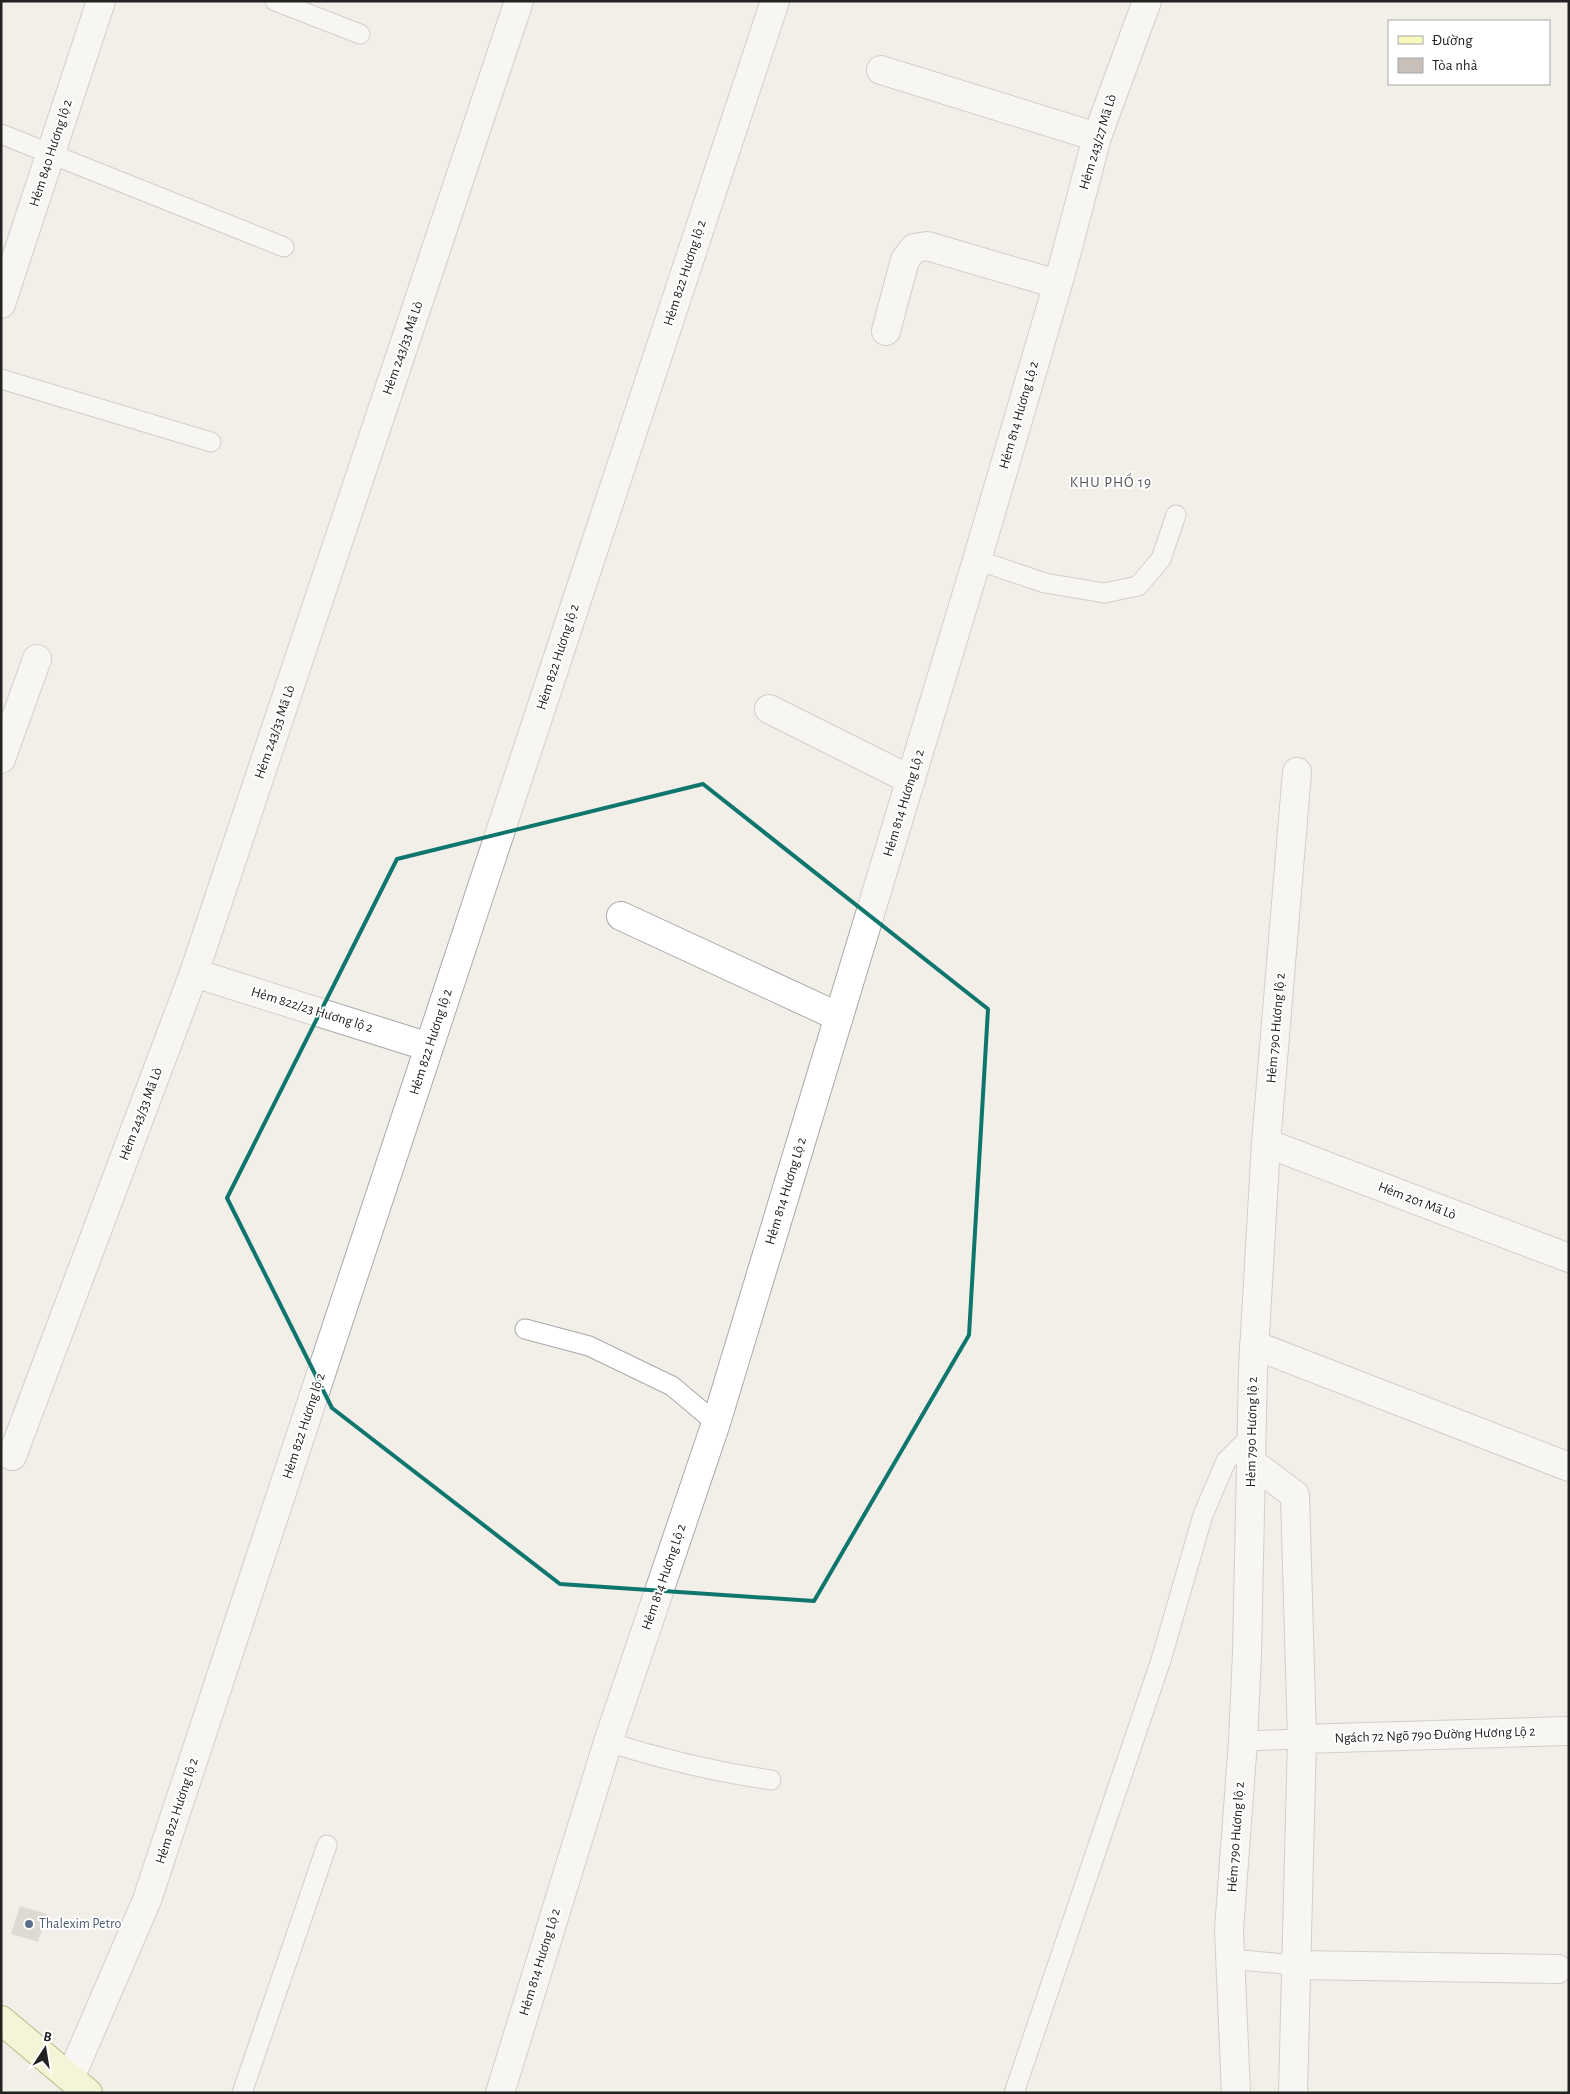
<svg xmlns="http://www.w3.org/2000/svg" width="1570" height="2094" font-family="'Alegreya Sans',sans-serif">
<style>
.building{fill:#c7bfb8}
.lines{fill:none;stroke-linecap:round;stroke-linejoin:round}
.lane-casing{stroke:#a9a9a9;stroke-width:21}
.street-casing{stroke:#a9a9a9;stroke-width:30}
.secondary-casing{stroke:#707d05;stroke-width:30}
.lane{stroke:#fff;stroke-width:19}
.street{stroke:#fff;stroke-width:28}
.secondary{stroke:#f7fabf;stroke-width:28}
.marked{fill:none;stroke:#0f766e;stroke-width:4;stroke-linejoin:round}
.service-dot{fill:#5c6f8a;stroke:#fff;stroke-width:2}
.labels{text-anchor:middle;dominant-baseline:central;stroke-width:4;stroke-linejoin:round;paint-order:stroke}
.street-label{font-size:14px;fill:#222;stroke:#fff}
.service-label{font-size:14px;fill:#4e5e75;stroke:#fff;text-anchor:start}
.neighbourhood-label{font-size:15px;letter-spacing:1px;fill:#555;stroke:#fff}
</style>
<rect width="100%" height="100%" fill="#f2efe9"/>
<!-- building -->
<path class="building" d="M20 1906 47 1914 38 1942 11 1934Z"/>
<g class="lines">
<!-- lane casing -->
<g class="lane-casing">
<path id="lane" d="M275 1 360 34
M1 134 284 247
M1 379 211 442
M977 560 1045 583 1104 593 1138 586 1161 559 1176 515
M525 1329 589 1346 672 1386 716 1423
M1243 1741 1302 1739
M608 1742C661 1759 716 1772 771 1780
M1231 1959 1295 1965
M242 2093 327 1845
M1014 2093 1161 1660 1203 1515 1226 1461 1252 1435"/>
</g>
<!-- street casing -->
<g class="street-casing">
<path id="street" d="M881 70 1097 137
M1 304 101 1
M886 331 905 260 914 248 927 246 1057 284
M769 709 911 780
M1 759 37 659
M621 916 839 1017
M194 973 429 1047
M1266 1143 1569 1258
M1254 1345 1569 1467
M12 1456 194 973 519 1
M1251 1462 1295 1495 1302 1739 1293 2093
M1302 1739 1569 1731
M1295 1965 1558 1969
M71 2076 147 1900 775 1
M500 2093 608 1742 716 1423 977 560 1063 266 1097 137 1147 1
M1236 2093 1229 1930 1243 1741 1247 1653 1253 1369 1266 1143 1297 772"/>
</g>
<!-- secondary casing -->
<g class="secondary-casing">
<path id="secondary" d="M1 2020 88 2093"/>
</g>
<!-- lane -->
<use href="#lane" class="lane"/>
<!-- street -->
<use href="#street" class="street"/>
<!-- secondary -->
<use href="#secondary" class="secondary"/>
</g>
<!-- marked area -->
<path d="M0 0H1570V2094H0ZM703 784 988 1009 969 1335 814 1601 560 1584 332 1408 227 1198 397 859Z" fill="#f2efe9" fill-opacity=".55" fill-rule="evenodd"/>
<path class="marked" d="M703 784 988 1009 969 1335 814 1601 560 1584 332 1408 227 1198 397 859Z"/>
<!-- markers -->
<circle class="service-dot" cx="29" cy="1924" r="5"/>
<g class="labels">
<!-- street labels -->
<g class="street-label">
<text transform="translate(1098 142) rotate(-73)">Hẻm 243/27 Mã Lò</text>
<text transform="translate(51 153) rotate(-72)">Hẻm 840 Hương lộ 2</text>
<text transform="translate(685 273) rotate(-72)">Hẻm 822 Hương lộ 2</text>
<text transform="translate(403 348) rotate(-71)">Hẻm 243/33 Mã Lò</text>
<text transform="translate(1019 415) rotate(-74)">Hẻm 814 Hương Lộ 2</text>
<text transform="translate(558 657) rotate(-72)">Hẻm 822 Hương lộ 2</text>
<text transform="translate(275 732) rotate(-71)">Hẻm 243/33 Mã Lò</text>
<text transform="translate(904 803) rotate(-73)">Hẻm 814 Hương Lộ 2</text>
<text transform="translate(312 1010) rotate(17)">Hẻm 822/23 Hương lộ 2</text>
<text transform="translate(1276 1028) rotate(-85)">Hẻm 790 Hương lộ 2</text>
<text transform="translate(431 1042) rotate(-72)">Hẻm 822 Hương lộ 2</text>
<text transform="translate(141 1114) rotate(-69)">Hẻm 243/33 Mã Lò</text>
<text transform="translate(786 1191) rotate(-73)">Hẻm 814 Hương Lộ 2</text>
<text transform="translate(1417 1201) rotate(21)">Hẻm 201 Mã Lò</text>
<text transform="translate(304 1426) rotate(-72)">Hẻm 822 Hương lộ 2</text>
<text transform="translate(1252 1432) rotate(-89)">Hẻm 790 Hương lộ 2</text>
<text transform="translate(664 1577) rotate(-71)">Hẻm 814 Hương Lộ 2</text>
<text transform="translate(1435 1735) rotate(-2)">Ngách 72 Ngõ 790 Đường Hương Lộ 2</text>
<text transform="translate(177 1811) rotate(-72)">Hẻm 822 Hương lộ 2</text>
<text transform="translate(1236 1837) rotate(-86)">Hẻm 790 Hương lộ 2</text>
<text transform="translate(540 1962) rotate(-73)">Hẻm 814 Hương Lộ 2</text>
</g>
<!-- service labels -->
<g class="service-label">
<text x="39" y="1924">Thalexim Petro</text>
</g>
<!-- neighbourhood labels -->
<g class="neighbourhood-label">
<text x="1111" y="482">KHU PHỐ 19</text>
</g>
</g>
<!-- border -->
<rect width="1570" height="2094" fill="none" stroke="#222222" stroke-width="5"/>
<!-- legend -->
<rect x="1388" y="20" width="162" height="65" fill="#ffffff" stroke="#a7a7a7"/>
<rect x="1398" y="36" width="25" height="8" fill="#f7fabf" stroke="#a7a7a7"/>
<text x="1432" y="45" font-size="15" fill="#222222">Đường</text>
<rect x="1398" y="58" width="25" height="15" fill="#c7bfb8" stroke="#a7a7a7"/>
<text x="1432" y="70" font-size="15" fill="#222222">Tòa nhà</text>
<!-- north arrow -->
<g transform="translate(45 2049) rotate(12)" stroke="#ffffff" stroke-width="4" paint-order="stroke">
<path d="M0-4L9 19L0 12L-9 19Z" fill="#222222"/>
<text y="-8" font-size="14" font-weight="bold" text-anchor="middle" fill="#222222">B</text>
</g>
</svg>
